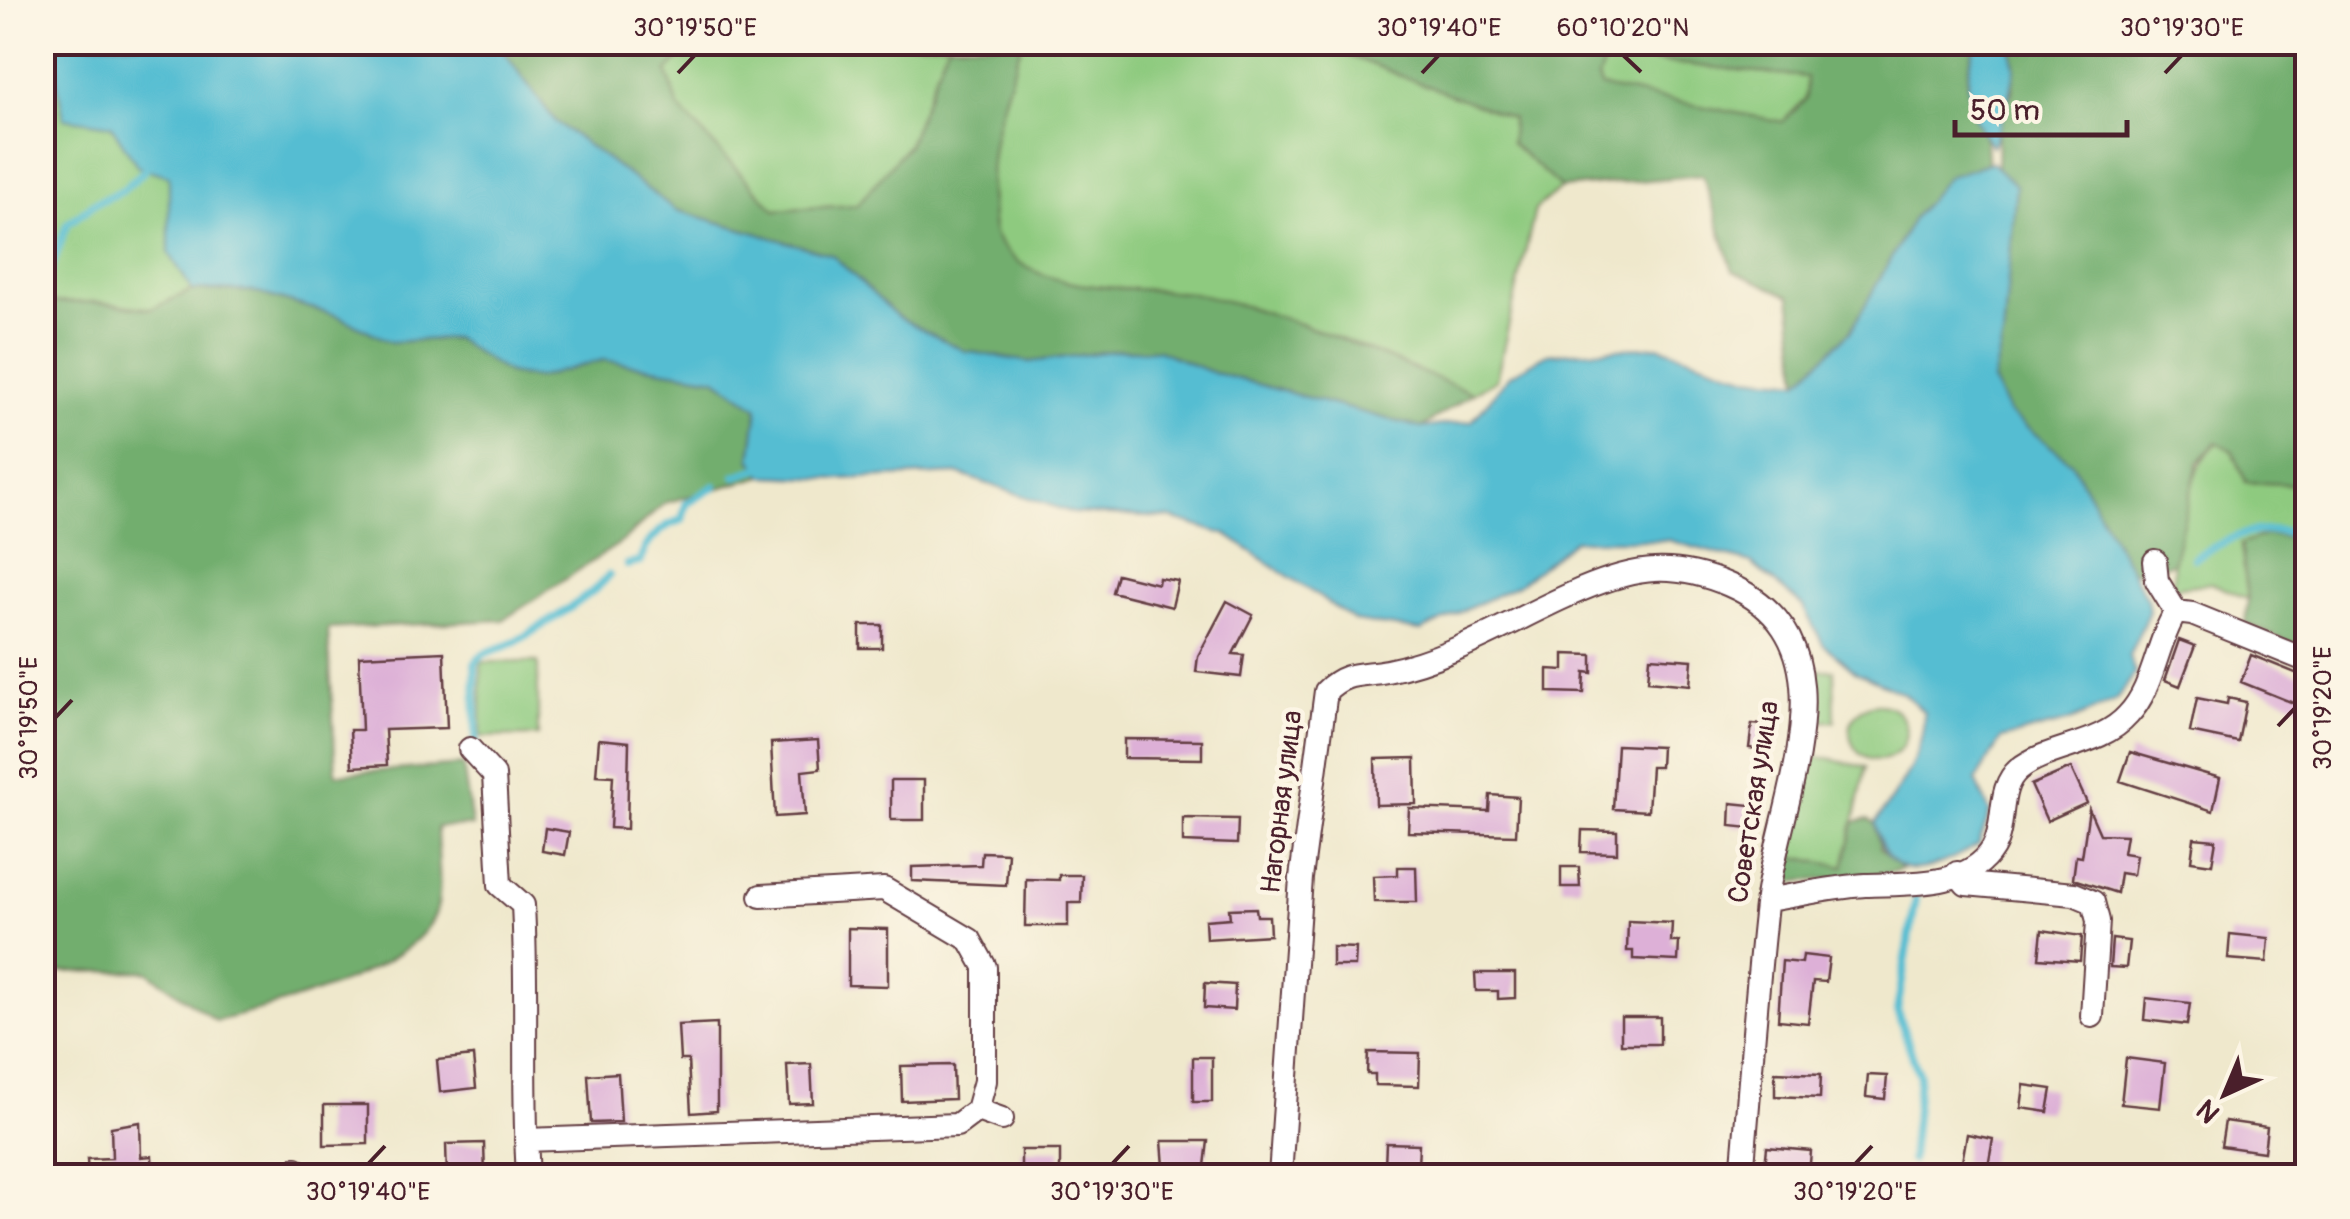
<svg xmlns="http://www.w3.org/2000/svg" width="2350" height="1219" font-family="Pangolin,sans-serif">
<style>
.green{fill:#8eca7f;stroke:#6c7455;stroke-width:2.5}
.forest{fill:#72ae6e;stroke:#5e664c;stroke-width:2.5}
.water{fill:#55bdd2;stroke:#506e7e;stroke-width:2.5}
.lines{fill:none;stroke-linecap:round;stroke-linejoin:round}
.stream{stroke:#55bdd2;stroke-width:8}
.building{fill:#ddb0d7}
.minor-casing{stroke:#633d43;stroke-width:26}
.minor{stroke:#fff;stroke-width:22}
.ticks{fill:none;stroke:#4a1f2b;stroke-width:4}
.labels{text-anchor:middle;dominant-baseline:central;stroke-width:9;stroke-linejoin:round;paint-order:stroke}
.street-label{font-size:28px;fill:#4a1f2b;stroke:#fcf5e5}
.neatline{fill:none;stroke:#4a1f2b;stroke-width:4}
.ticks-label{font-size:25px;text-anchor:middle;fill:#4a1f2b}
</style>
<rect width="100%" height="100%" fill="#fcf5e5"/>
<filter id="ink" filterUnits="userSpaceOnUse"><feTurbulence type="fractalNoise" baseFrequency=".01" numOctaves="2"/><feDisplacementMap in="SourceGraphic" scale="20" xChannelSelector="R" yChannelSelector="G"/><feConvolveMatrix kernelMatrix="1 2 1 2 8 2 1 2 1" color-interpolation-filters="sRGB"/></filter>
<filter id="wash" filterUnits="userSpaceOnUse"><feTurbulence type="fractalNoise" baseFrequency=".0048" numOctaves="4" result="noise"/><feDisplacementMap in="SourceGraphic" scale="40" xChannelSelector="R" yChannelSelector="G"/><feGaussianBlur stdDeviation="2.25" result="paint"/><feColorMatrix in="noise" values="0 0 0 0 0 0 0 0 0 0 0 0 0 0 0 0 0 1.4 0 .05"/><feComposite in="paint" operator="in"/></filter>
<g filter="url(#wash)">
<rect width="100%" height="100%" fill="#efe8cc"/>
<!-- green -->
<path class="green" d="M1316 42 1513 118 1511 143 1561 188 1535 210 1496 380 1473 393C1384 358 1294 315 1200 295 1141 283 1031 301 995 236 991 228 992 214 991 206 985 148 1004 97 1022 43Z
M1612 42 1641 43 1652 61 1808 77 1806 99 1783 122 1601 87 1598 78Z
M42 43H497L192 290 152 309 96 302 43 303Z
M694 43H948L908 145 857 205 775 210 679 108 666 72Z
M2217 442 2233 451 2246 482 2307 485V538L2266 535 2241 544 2248 599 2211 583 2173 588C2172 540 2185 477 2217 442Z
M481 662H538V736L481 737Z
M1811 670H1834L1835 721 1812 722Z
M1850 732a28 28 0 1 1 56 0a28 28 0 1 1-56 0Z
M1804 754 1866 767 1844 868 1783 854Z"/>
<!-- forest -->
<path class="forest" d="M43 43H58L57 82 43 97Z
M497 43H694L667 72 679 108 775 210 857 205 908 145 948 43H1022C1004 97 985 148 991 205 992 214 991 228 995 236 1031 301 1140 283 1200 295 1294 315 1384 358 1473 393L1421 428 1208 371 1158 350H1119L1029 362 965 351 898 317 832 255 676 210 556 122Z
M1316 43H1612L1598 78 1601 87 1783 122 1806 99 1807 77 1652 61 1641 43H1977C1950 101 1990 113 1987 163L1947 178 1914 217 1850 332 1799 381 1790 296 1733 271 1703 175 1561 188 1511 143 1512 118Z
M2011 43H2307V485L2246 482 2233 451 2216 442 2198 463 2173 563 2132 572 2071 462 2008 413 1993 381 2003 338 2016 186 1997 168 1998 122 2012 92 2015 66Z
M192 290 251 291 336 315 391 342 454 338 508 373 536 378 603 360 716 378 758 408 751 458 763 476 665 503 623 541 503 620 328 629 336 774 463 765 472 826 437 827C437 851 442 880 438 904 428 968 272 1008 216 1021L147 971 43 972V303L96 302 152 309Z
M2266 535 2307 538V651L2245 623 2248 599 2241 544Z
M1868 819 1875 823 1880 848 1902 869 1876 876 1785 882 1781 871 1786 855 1844 867 1854 822Z"/>
<!-- water -->
<path class="water" d="M58 43H497L556 122 676 210 832 255 898 317 965 351 1029 362 1119 350H1158L1208 371 1421 428 1472 421 1510 375 1548 354 1658 346 1746 376 1799 381 1850 332 1914 217 1947 177 1991 162 2016 185 2003 338 1993 381 2008 413 2071 462 2147 599 2149 611 2129 656 2135 673 2117 700 2070 721 2001 739 1976 780 1990 813 1978 845C1933 869 1889 893 1875 823 1899 789 1925 755 1924 712L1903 693 1856 672 1823 644 1802 605 1751 563 1668 540H1574L1518 585 1421 631 1355 621 1227 535 1171 518 1073 513 959 474 838 479 763 476 751 459 758 408 716 378 603 360 536 378 508 373 454 338 391 342 336 315 251 291 192 290 169 253V176L138 167 111 125 64 118 57 82Z
M1977 43H2011C2010 52 2014 58 2015 67 2015 77 1997 139 1992 146 1967 116 1961 78 1977 43Z"/>
<g class="lines">
<!-- stream -->
<path class="stream" d="M42 294 67 224 95 203 122 191 145 170
M736 476 758 469
M2194 558C2250 528 2246 529 2308 533
M627 565 640 562C644 543 663 524 682 520L686 504 715 486
M476 743 475 664C484 648 502 650 517 641 540 627 595 595 609 575
M1911 1160 1919 1075 1897 1011 1916 899"/>
</g>
<g id="blocks">
<!-- building -->
<path class="building" d="M1117 574 1158 584 1159 578 1178 581 1172 607 1112 592Z
M1227 601 1253 615 1233 654 1244 655 1241 677 1196 672 1198 656Z
M860 625H882V648H860Z
M2179 640 2195 646 2180 686 2165 680Z
M444 652 447 728 385 730 387 765 352 767 350 730H362L359 656Z
M1564 654 1592 655V673L1585 672 1584 693 1548 692V669L1564 670Z
M2251 655 2308 678V709L2241 682Z
M1650 657 1692 660 1690 685 1648 681Z
M2197 698 2227 704 2228 698 2246 702 2238 742 2190 732Z
M1752 724 1774 726 1771 751 1749 748Z
M599 739 629 742 627 829 610 828 613 776 596 775Z
M1124 739 1202 740V759L1124 758Z
M818 740 820 769 802 771 805 815 775 817 771 743Z
M1617 745 1661 747 1660 767H1651L1648 811 1613 809Z
M2130 752 2220 778 2213 811 2120 781Z
M1415 758 1416 804 1376 805 1375 759Z
M2071 768 2087 803 2047 821 2031 785Z
M891 780H924V820H891Z
M1490 795 1518 797 1516 835 1408 832 1409 808 1489 811Z
M1731 803 1761 806 1759 829 1730 826Z
M2089 809 2100 834 2126 835 2123 853 2136 855 2133 875 2120 873 2117 893 2073 879 2076 856 2082 857Z
M1183 818 1238 819 1237 844 1183 842Z
M545 828 569 832 565 855 542 851Z
M1582 830 1617 831V853L1581 852Z
M2194 838 2216 840 2212 864 2191 861Z
M982 852 1008 853 1006 885 912 881V867L981 865Z
M1398 867H1416L1417 902H1374L1373 876 1398 875Z
M1561 867H1579L1580 887H1561Z
M1059 875H1082L1081 903H1068V926H1025L1026 879 1059 880Z
M1256 908 1257 916H1269L1270 935 1206 939 1205 920 1230 918 1229 909Z
M1628 921 1672 923 1671 942H1679L1678 961 1633 959V951H1627Z
M848 928 888 929V986L848 985Z
M2042 930 2082 936 2080 961 2039 958Z
M2230 934 2269 938 2267 962 2228 959Z
M2112 939 2129 941 2126 968 2110 967Z
M1332 947 1356 948 1355 966H1332Z
M1803 955 1829 958 1826 982 1813 981 1808 1023 1778 1020 1782 961 1802 963Z
M1475 973H1515V998L1498 999V991H1476Z
M1205 983 1235 985 1234 1010 1204 1008Z
M2146 998 2190 1003 2187 1025 2144 1020Z
M1621 1017H1660V1044H1621Z
M717 1023V1111L691 1113 688 1060H680L678 1025Z
M1368 1052 1420 1053 1419 1086 1375 1085V1074H1367Z
M473 1056 476 1088 440 1092 437 1060Z
M1193 1057H1212V1102H1193Z
M2126 1058 2165 1063 2160 1108 2121 1104Z
M811 1064 813 1103 789 1104 787 1065Z
M953 1065 954 1099 902 1101 901 1066Z
M1775 1072 1821 1074 1820 1098 1775 1096Z
M618 1073 621 1122 591 1123 588 1075Z
M1868 1075 1887 1076 1885 1099 1866 1097Z
M2024 1085 2052 1089 2048 1112 2021 1108Z
M324 1105H368V1144L324 1145Z
M2225 1121 2267 1127 2264 1152 2221 1146Z
M140 1122 141 1157 152 1156 153 1176H88L87 1159 112 1158 111 1127Z
M1967 1134 1993 1139 1988 1167 1962 1162Z
M1162 1141H1208L1205 1166H1164Z
M484 1143 485 1176H447L446 1144Z
M1386 1143 1419 1144 1418 1167 1385 1166Z
M1767 1147 1811 1151 1809 1176H1764Z
M1021 1150H1060V1174H1021Z"/>
</g>
</g>
<g filter="url(#ink)">
<use href="#blocks" fill-opacity="0" stroke="#633d43" stroke-width="2.5"/>
<g class="lines">
<!-- minor casing -->
<g class="minor-casing">
<path id="minor" d="M2155 561 2157 581 2176 612
M2176 612 2192 614 2308 661
M470 749 494 775 500 885 523 905C528 996 522 1086 528 1176
M1957 873 1966 884 2074 894 2093 902 2098 921 2092 1016
M761 896 884 889 970 940
M1767 900C1799 895 1833 887 1865 885 1904 883 1969 889 1993 848 2007 824 1996 788 2019 769 2047 746 2101 746 2128 715 2154 688 2156 643 2176 612
M977 1110 1002 1119
M526 1140 957 1125 977 1110 985 1081V967L970 940
M296 1169V1176
M1280 1176 1301 878 1326 691C1346 671 1361 676 1387 671 1450 659 1511 621 1569 595 1627 569 1668 559 1729 585 1861 642 1778 800 1766 905 1756 995 1750 1086 1742 1176"/>
</g>
<!-- minor -->
<use href="#minor" class="minor"/>
</g>
</g>
<!-- ticks -->
<path class="ticks" d="M1623 55 1641 72M678 73 695 55M1422 73 1439 55M2165 73 2182 55M55 718 72 700M2278 726 2295 708M368 1164 385 1146M1112 1164 1129 1146M1855 1164 1872 1146"/>
<g class="labels">
<!-- street labels -->
<g class="street-label">
<text transform="translate(1282 802) rotate(-83)">Нагорная улица</text>
<text transform="translate(1754 802) rotate(-81)">Советская улица</text>
</g>
</g>
<!-- margin -->
<rect width="2350" height="1219" fill="none" stroke="#fcf5e5" stroke-width="110"/>
<!-- north arrow -->
<g transform="translate(2225 1094) rotate(224)" stroke="#fcf5e5" stroke-width="8" paint-order="stroke">
<path d="M0-8L18 38L0 25L-18 38Z" fill="#4a1f2b"/>
<text y="-15" font-size="28" font-weight="bold" text-anchor="middle" fill="#4a1f2b">N</text>
</g>
<!-- scale -->
<path d="M1955 120v15h172v-15" fill="none" stroke="#4a1f2b" stroke-width="5"/>
<text x="1970" y="120" font-size="30" fill="#4a1f2b" stroke="#fcf5e5" stroke-width="8" paint-order="stroke">50 m</text>
<rect x="55" y="55" width="2240" height="1109" class="neatline"/>
<g class="ticks-label">
<text x="695" y="36">30°19'50"E</text>
<text x="1439" y="36">30°19'40"E</text>
<text x="1623" y="36">60°10'20"N</text>
<text x="2182" y="36">30°19'30"E</text>
<text transform="translate(2322 708) rotate(-90)" y="9">30°19'20"E</text>
<text transform="translate(28 718) rotate(-90)" y="9">30°19'50"E</text>
<text x="368" y="1200">30°19'40"E</text>
<text x="1112" y="1200">30°19'30"E</text>
<text x="1855" y="1200">30°19'20"E</text>
</g>
</svg>
